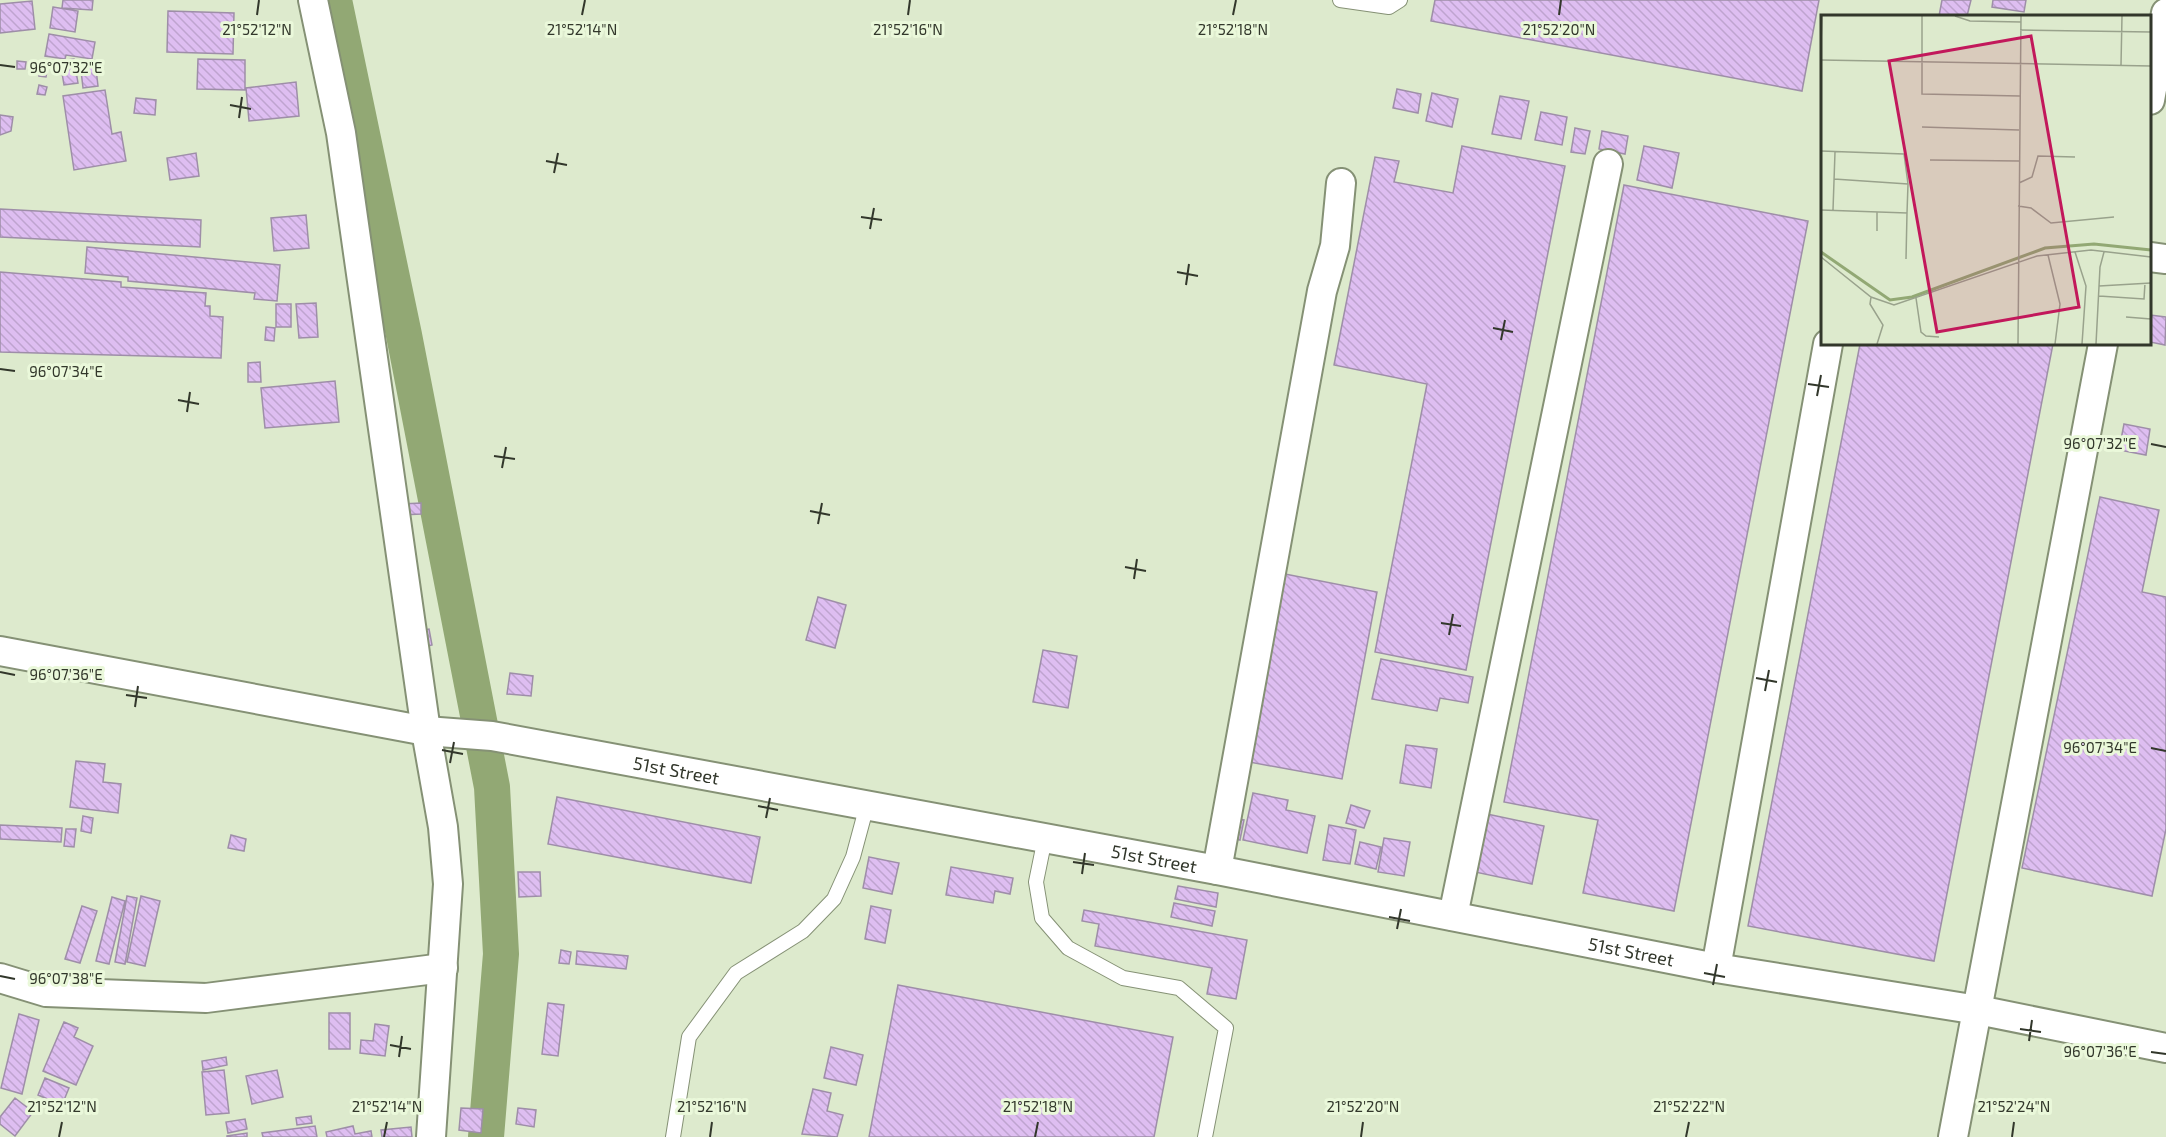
<svg xmlns="http://www.w3.org/2000/svg" width="2166" height="1137" font-family="'Exo 2',sans-serif">
<style>
.lines{fill:none;stroke-linecap:round;stroke-linejoin:round}
.canal{stroke:#92a874;stroke-width:36}
.building{fill:url(#building-back-hatch);stroke:#9e8ea8;stroke-width:1.5}
.service-casing{stroke:#859175;stroke-width:16}
.minor-casing{stroke:#859175;stroke-width:32}
.service{stroke:#fff;stroke-width:14}
.minor{stroke:#fff;stroke-width:28}
.ticks{fill:none;stroke:#32372b;stroke-width:2}
.labels{text-anchor:middle;dominant-baseline:central;stroke-width:6;stroke-linejoin:round;paint-order:stroke}
.street-label{font-size:18px;fill:#32372b;stroke:#eaf8da}
.inset-river{fill:none;stroke:#92a874;stroke-width:3}
.inset-road{fill:none;stroke:#99a28c;stroke-width:1.5}
.view{fill:#c2185b;fill-opacity:0.15;stroke:#c2185b;stroke-width:3}
.inset-edge{fill:none;stroke:#32372b;stroke-width:3}
.ticks-label{font-size:15px;text-anchor:middle;fill:#32372b;stroke:#eaf8da;stroke-width:6;stroke-linejoin:round;paint-order:stroke}
</style>
<defs>
<pattern id="building-back-hatch" width="6" height="6" patternUnits="userSpaceOnUse" patternTransform="scale(1.5)"><rect width="6" height="6" fill="#debef1"/><path d="M-1 5l2 2M0 0l6 6M5-1l2 2" fill="none" stroke="#bfa4cf"/></pattern>
</defs>
<rect width="100%" height="100%" fill="#ddeacd"/>
<g class="lines">
<!-- canal -->
<path class="canal" d="M334 0 404 335 492 787 501 954 486 1137"/>
</g>
<!-- building -->
<path class="building" d="M63 0H93L92 10 62 8Z
M1435 0H1819L1802 91 1431 21Z
M1942 0H1971L1967 16H1939Z
M1993 0H2026L2024 12 1992 7Z
M32 1 35 29 0 33V4Z
M53 7 78 11 75 32 50 28Z
M168 11 234 13 233 54 167 52Z
M49 34 95 42 92 59 66 55 65 59 45 56Z
M74 59 78 83 64 85 60 61Z
M198 59 245 60V90L197 89Z
M95 60 98 86 83 88 80 62Z
M17 61 26 62 25 69H17Z
M40 70 47 71 46 77 39 76Z
M296 82 299 116 249 121 246 88Z
M39 85 47 87 45 95 37 94Z
M1397 89 1421 94 1418 113 1393 108Z
M105 90 112 134 121 132 126 161 74 170 63 96Z
M1432 93 1458 99 1452 127 1426 121Z
M1500 96 1529 101 1521 139 1492 134Z
M136 98 156 100 155 115 134 113Z
M1541 112 1567 117 1562 145 1535 140Z
M0 115 13 117 11 131 0 135Z
M1575 128 1590 131 1585 154 1571 152Z
M1602 131 1628 136 1625 154 1599 149Z
M1462 146 1565 166 1466 670 1375 652 1427 384 1334 365 1375 157 1399 161 1394 182 1453 193Z
M1644 146 1679 153 1672 188 1637 180Z
M196 153 199 176 170 180 167 158Z
M1624 185 1808 221 1674 911 1583 893 1598 820 1504 802Z
M0 209 201 220 200 247 0 237Z
M306 215 309 248 274 251 271 218Z
M87 247 280 265 277 301 254 299 255 293 128 281V277L85 273Z
M0 272 121 282V287L206 293 205 306H210V316L223 317 221 358 0 352Z
M316 303 318 337 299 338 296 304Z
M276 304H291V327H276Z
M2150 315 2166 317 2165 345 2150 342Z
M266 327 275 328 274 341 265 340Z
M1860 344H2053L1934 961 1748 926Z
M260 362 261 382H248V363Z
M335 381 339 422 265 428 261 388Z
M2124 424 2150 429 2146 455 2119 450Z
M2100 497 2159 510 2142 592 2166 597V829L2152 896 2022 868Z
M421 503V514L401 515V504Z
M1285 574 1377 592 1342 779 1249 762Z
M818 597 846 605 835 648 806 640Z
M429 629 432 645 420 648 417 631Z
M1043 650 1077 656 1068 708 1033 702Z
M1381 659 1473 677 1468 703 1440 698 1437 711 1372 699Z
M510 673 533 676 531 696 507 694Z
M1406 745 1437 749 1431 788 1400 783Z
M76 761 105 764 103 782 121 784 118 813 70 807Z
M1253 793 1288 800 1286 810 1315 816 1307 853 1243 840Z
M557 797 760 837 751 883 548 844Z
M1351 805 1370 811 1364 828 1346 823Z
M1487 814 1544 826 1532 884 1475 872Z
M83 816 93 818 91 833 81 831Z
M1230 818 1244 820 1240 840 1226 837Z
M0 825 62 828 61 842 0 839Z
M1329 825 1356 830 1350 864 1323 860Z
M66 829H76L74 847 64 846Z
M231 835 246 839 244 851 228 848Z
M1384 838 1410 842 1404 876 1378 872Z
M1360 842 1381 847 1376 869 1355 864Z
M869 857 899 863 892 894 863 888Z
M951 867 1013 878 1010 894 995 891 993 903 946 895Z
M518 872H540L541 896 519 897Z
M1178 886 1218 893 1216 907 1175 899Z
M127 896 137 898 125 964 115 962Z
M141 896 160 901 145 966 127 962Z
M112 897 125 901 109 964 96 961Z
M1174 903 1215 911 1212 926 1171 917Z
M82 906 97 911 80 963 65 959Z
M871 906 891 910 885 943 865 939Z
M1084 910 1247 940 1236 999 1207 994 1212 968 1095 946 1099 924 1082 921Z
M561 950 571 952 569 964 559 963Z
M577 951 628 956 626 969 576 964Z
M898 985 1173 1037 1154 1137H869Z
M548 1003 564 1005 558 1056 542 1054Z
M329 1013H350V1049H329Z
M19 1014 39 1020 22 1094 1 1088Z
M64 1022 78 1028 74 1037 93 1046 76 1085 43 1071Z
M375 1024 389 1026 385 1056 360 1053 361 1040 373 1041Z
M831 1047 863 1055 856 1085 824 1078Z
M226 1057 227 1065 203 1070 202 1061Z
M224 1070 229 1113 206 1115 202 1072Z
M277 1070 283 1097 252 1104 246 1076Z
M45 1078 69 1088 62 1105 38 1095Z
M813 1089 831 1093 827 1111 843 1115 837 1137 802 1134Z
M15 1098 33 1112 15 1136 0 1124V1117Z
M461 1108 483 1109 481 1133 459 1130Z
M518 1108 536 1110 534 1127 516 1124Z
M311 1116 312 1123 297 1125 296 1118Z
M245 1119 247 1129 228 1133 226 1122Z
M315 1126 317 1137H263L262 1133Z
M353 1126 355 1134 371 1131 372 1137H327L326 1132Z
M411 1127 412 1137H382L381 1130Z
M247 1133V1137H227V1136Z"/>
<g class="lines">
<!-- service casing -->
<g class="service-casing">
<path id="service" d="M1340 0 1389 7 1400 0
M1045 838 1036 882 1042 918 1068 948 1123 978 1179 988 1226 1028 1205 1137
M673 1137 689 1037 736 973 803 931 834 899 853 857 867 805"/>
</g>
<!-- minor casing -->
<g class="minor-casing">
<g id="minor">
<path d="M313 0 341 133 426 731 443 827 448 884 431 1137"/>
<path d="M2150 100 2166 13"/>
<path d="M2150 257 2166 259"/>
<path id="s1" d="M0 651 426 731 492 736 1217 870 1716 968 1978 1010 2166 1048"/>
<path d="M1217 870 1322 291 1335 246 1341 183"/>
<path d="M1453 916 1608 164"/>
<path d="M1716 968 1828 344"/>
<path d="M0 978 46 992 206 998 443 968"/>
<path d="M1953 1137 2103 344"/>
</g>
</g>
<!-- service -->
<use href="#service" class="service"/>
<!-- minor -->
<use href="#minor" class="minor"/>
</g>
<!-- ticks -->
<path class="ticks" d="M257 15 259 0M582 15 585 0M908 15 910 0M1233 15 1236 0M1559 15 1561 0M0 65 15 67M230 105 251 109M239 118 242 97M546 161 567 165M554 173 558 153M861 217 882 220M870 229 874 208M1177 272 1198 276M1186 285 1189 264M1493 328 1513 332M1501 340 1505 320M0 369 15 371M1808 384 1829 387M1817 396 1821 375M178 400 199 404M187 412 190 392M2151 444 2166 447M494 456 515 459M502 468 506 447M810 511 830 515M818 524 822 503M1125 567 1146 571M1134 579 1137 559M1441 623 1461 626M1449 635 1453 614M0 672 15 675M1756 678 1777 682M1765 691 1769 670M126 695 147 698M135 707 138 686M2151 748 2166 751M442 750 463 754M450 763 454 742M758 806 778 810M766 818 770 798M1073 862 1094 865M1082 874 1085 853M1389 917 1410 921M1397 929 1401 909M1704 973 1725 977M0 976 15 979M1713 985 1717 964M2020 1029 2041 1032M2029 1041 2032 1020M390 1045 411 1049M2151 1052 2166 1054M399 1057 402 1036M59 1137 62 1122M384 1137 387 1122M710 1137 712 1122M1035 1137 1038 1122M1361 1137 1363 1122M1686 1137 1689 1122M2012 1137 2014 1122"/>
<g class="labels">
<!-- street labels -->
<g class="street-label">
<text stroke="none"><textPath href="#s1" startOffset="687">51st Street</textPath></text>
<text stroke="none"><textPath href="#s1" startOffset="1173">51st Street</textPath></text>
<text stroke="none"><textPath href="#s1" startOffset="1659">51st Street</textPath></text>
</g>
</g>
<!-- overview -->
<g transform="translate(1821 15)">
<rect width="330" height="330" fill="#ddeacd"/>
<path class="inset-river" d="M0 237 69 285 91 282 224 233 273 229 330 235"/>
<path class="inset-road" d="M101 1V79L199 81M134 1 149 6 200 7M199 15 330 17M0 29 1 1M0 45 330 51M300 50 301 1M101 112 198 115M0 136 83 139 87 169 86 198 0 195M109 145 198 146M13 164 87 169M198 168 211 162 217 141 254 142M197 191 210 193 230 208 293 202M12 195 14 137M56 197V216M254 237 265 271 261 329M227 240 239 289 234 329M0 242 50 282 73 290 216 241 270 235 330 242M85 244 86 198M278 271 330 268M278 281 323 284 324 268M50 282 49 289 62 310 56 329M95 283 100 317 105 321 118 322M305 302 330 304M197 329 200 1M275 329 279 252 283 237"/>
<path class="view" d="M210 21 258 292 116 317 68 46Z"/>
<rect width="330" height="330" class="inset-edge"/>
</g>
<g class="ticks-label">
<text x="257" y="35">21°52'12"N</text>
<text x="582" y="35">21°52'14"N</text>
<text x="1233" y="35">21°52'18"N</text>
<text x="1559" y="35">21°52'20"N</text>
<text x="908" y="35">21°52'16"N</text>
<text x="66" y="73">96°07'32"E</text>
<text x="66" y="377">96°07'34"E</text>
<text x="2100" y="449">96°07'32"E</text>
<text x="66" y="680">96°07'36"E</text>
<text x="2100" y="753">96°07'34"E</text>
<text x="66" y="984">96°07'38"E</text>
<text x="2100" y="1057">96°07'36"E</text>
<text x="62" y="1112">21°52'12"N</text>
<text x="387" y="1112">21°52'14"N</text>
<text x="712" y="1112">21°52'16"N</text>
<text x="1038" y="1112">21°52'18"N</text>
<text x="1363" y="1112">21°52'20"N</text>
<text x="1689" y="1112">21°52'22"N</text>
<text x="2014" y="1112">21°52'24"N</text>
</g>
</svg>
